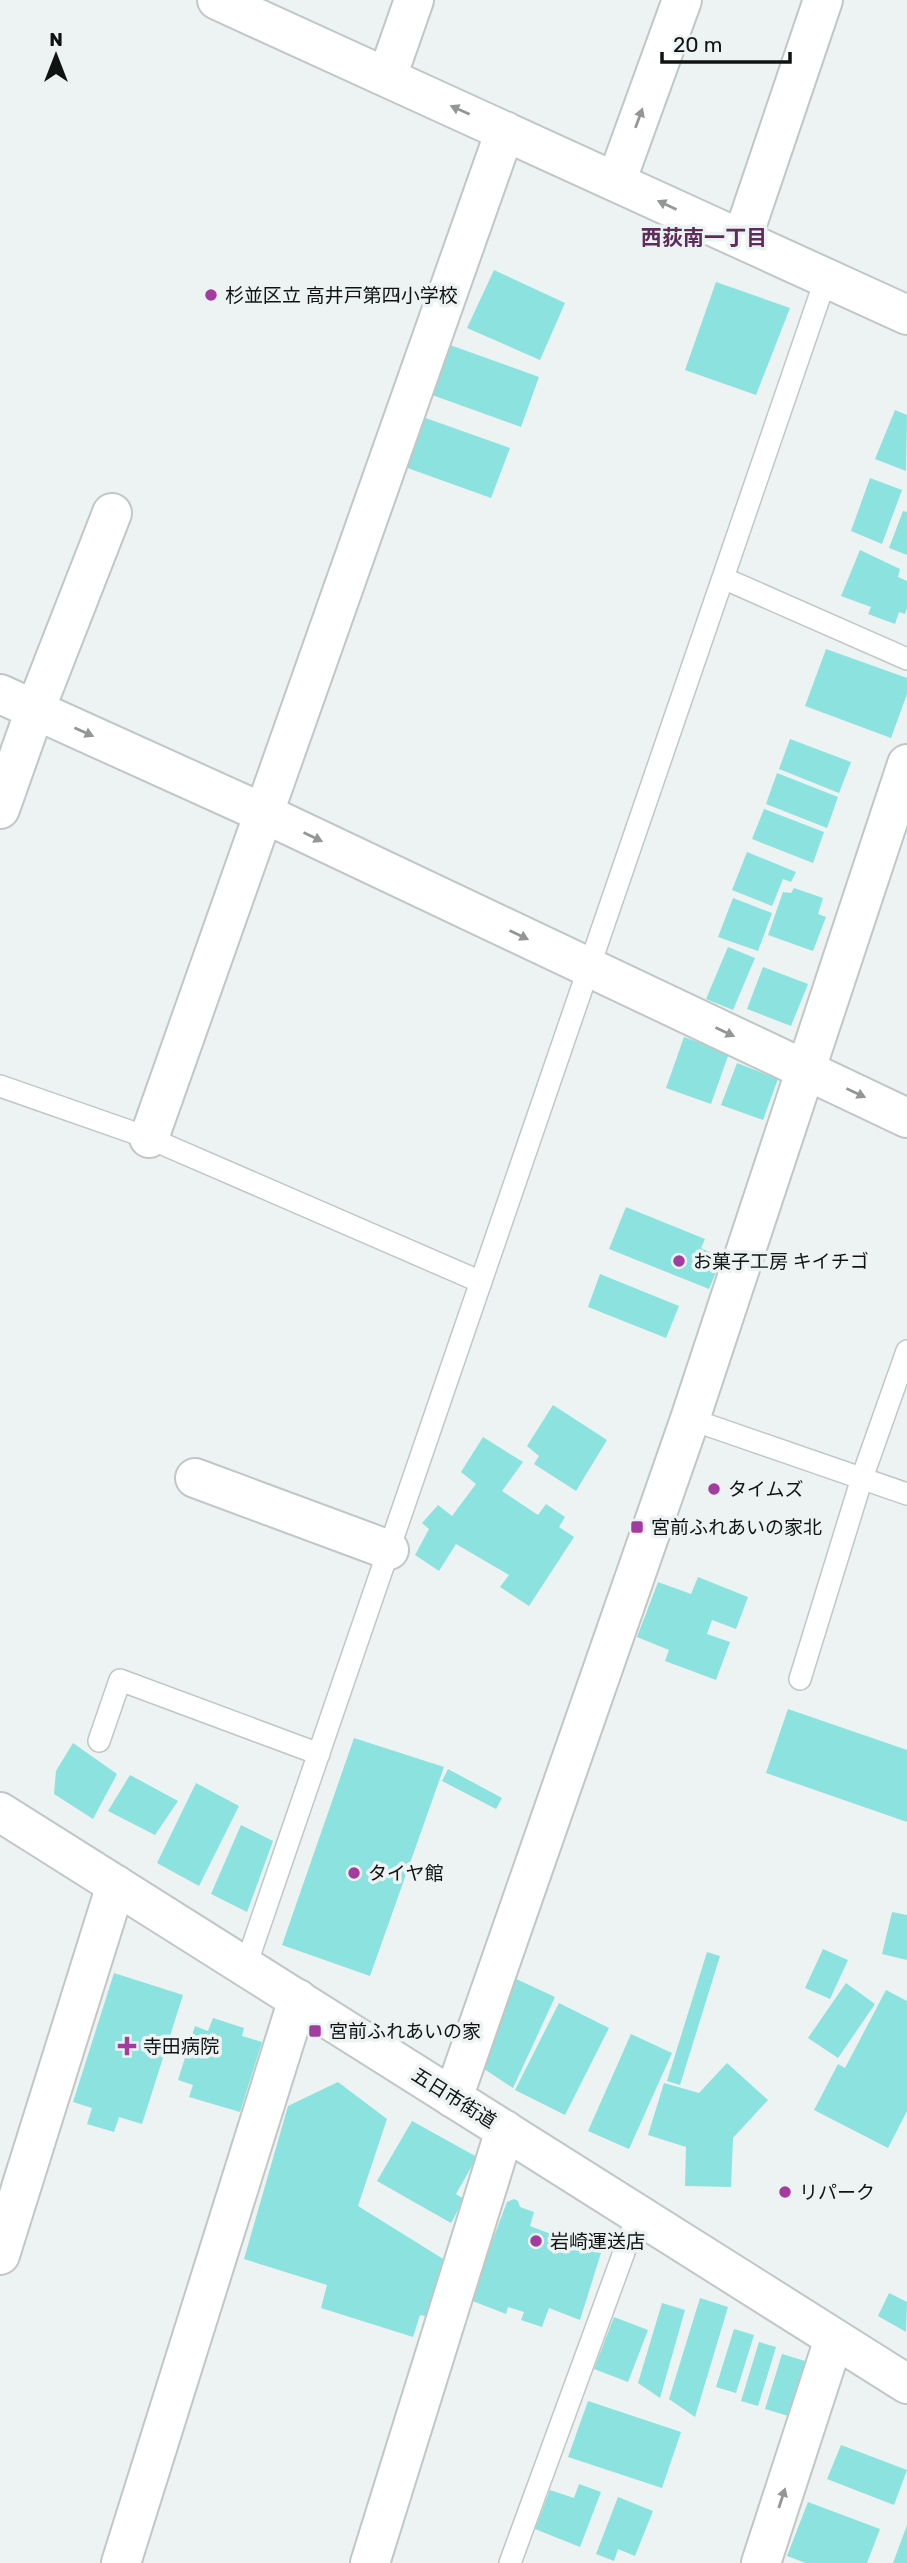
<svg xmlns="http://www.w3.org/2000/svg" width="907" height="2563" font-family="Rubik,'Noto Sans JP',sans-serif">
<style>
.building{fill:#8ce2de}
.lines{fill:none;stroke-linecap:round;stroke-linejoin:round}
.lane-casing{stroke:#c0c7c6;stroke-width:24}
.street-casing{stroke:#c0c7c6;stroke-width:42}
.primary-casing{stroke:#c0c7c6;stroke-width:42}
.lane{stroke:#fff;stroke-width:21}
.street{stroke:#fff;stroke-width:38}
.primary{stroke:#fff;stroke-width:38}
.oneway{fill:#949595}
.poi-dot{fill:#a43c9f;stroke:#ecf3f2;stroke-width:2.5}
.labels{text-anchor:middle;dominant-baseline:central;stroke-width:7;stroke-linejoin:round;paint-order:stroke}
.poi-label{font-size:19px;fill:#111313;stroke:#ecf3f2;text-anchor:start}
.street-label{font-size:19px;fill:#111313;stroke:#ecf3f2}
.neighbourhood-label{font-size:21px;font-weight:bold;fill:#5e2b5a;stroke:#ecf3f2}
</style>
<rect width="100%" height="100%" fill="#ecf3f2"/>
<!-- building -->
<path class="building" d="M494 270 565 303 540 360 467 328Z
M716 282 790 308 756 395 685 370Z
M450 345 539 377 521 427 432 395Z
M895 410 907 415 906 471 875 459Z
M420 416 510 448 491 498 402 466Z
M870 478 902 490 882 544 851 531Z
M903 511 907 512V555L889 548Z
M860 550 900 569 898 577 907 581V608L905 614 899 612 895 624 868 614 871 607 841 596Z
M826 649 907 678V694L891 738 805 706Z
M790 739 851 762 839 793 779 769Z
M777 773 838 797 827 828 766 804Z
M764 809 824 832 813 863 752 839Z
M747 852 796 872 791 882 783 879 772 906 732 890Z
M794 888 823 898 818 914 826 917 813 951 768 935 783 892 791 893Z
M733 898 772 913 758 951 718 937Z
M728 947 755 958 733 1010 706 999Z
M763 967 808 984 791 1026 747 1009Z
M684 1037 729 1053 711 1104 666 1088Z
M737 1063 778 1079 763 1120 721 1105Z
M626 1207 705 1239 701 1248 722 1258 709 1289 609 1249Z
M600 1274 679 1306 666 1338 588 1307Z
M553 1405 607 1440 576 1491 534 1464 539 1456 527 1446Z
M483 1437 523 1462 502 1491 538 1515 546 1504 565 1517 559 1527 574 1537 529 1606 500 1587 509 1575 456 1544 439 1571 415 1555 429 1529 422 1523 438 1505 452 1516 476 1484 461 1472Z
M698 1577 748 1597 736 1629 712 1620 707 1634 730 1642 716 1680 665 1661 669 1650 637 1637 658 1582 691 1594Z
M788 1709 907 1750V1822L766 1773Z
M354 1738 444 1767 370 1976 282 1945Z
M73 1743 117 1774 93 1819 54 1794 56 1771Z
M448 1769 502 1798 496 1809 442 1781Z
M130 1775 178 1801 155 1835 108 1811Z
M196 1783 239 1806 199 1886 157 1863Z
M241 1825 273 1841 247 1912 211 1894Z
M892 1912 907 1915V1960L882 1954Z
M823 1949 848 1960 830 1999 805 1988Z
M707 1952 720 1956 680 2085 667 2081Z
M114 1973 183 1995 142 2124 119 2117 114 2132 87 2124 92 2108 73 2102Z
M514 1978 555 1997 513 2088 484 2069Z
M846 1983 875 2004 838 2058 808 2038Z
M886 1990 907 2001V2111L888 2148 814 2110 838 2064 845 2068Z
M559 2003 609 2028 565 2115 515 2090Z
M213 2018 244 2028 242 2036 262 2042 240 2112 189 2097 193 2085 178 2080 195 2026 208 2031Z
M631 2034 672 2053 629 2149 588 2131Z
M727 2063 768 2100 733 2138 731 2187 685 2186 686 2147 648 2135 664 2083 699 2093Z
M338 2082 387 2119 358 2206 448 2262 428 2317 420 2315 413 2337 321 2308 327 2285 244 2259 288 2106Z
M412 2121 477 2157 456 2194 464 2199 451 2223 377 2181Z
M514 2199 518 2201 520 2207 534 2212 530 2226 601 2253 580 2320 549 2308 542 2327 521 2320 524 2312 508 2307 506 2314 470 2300 507 2202Z
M889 2293 907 2302 906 2332 878 2316Z
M700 2298 728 2307 695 2417 669 2399Z
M662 2303 685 2310 660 2398 638 2383Z
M614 2317 648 2330 628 2382 594 2369Z
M734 2329 754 2335 736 2393 716 2387Z
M759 2342 776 2347 758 2406 741 2401Z
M782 2354 812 2363 795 2418 765 2409Z
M588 2401 681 2432 662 2488 568 2457Z
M841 2445 907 2470 894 2505 827 2479Z
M579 2484 601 2492 580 2547 535 2529 550 2490 574 2498Z
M618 2497 653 2511 635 2556 618 2549 614 2561 596 2554Z
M808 2502 880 2529 867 2563H806L787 2556Z
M907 2525V2563H893Z"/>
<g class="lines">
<!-- lane casing -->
<g class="lane-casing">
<path id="lane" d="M723 578 907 659
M0 1086 149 1138 481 1282
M690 1419 907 1494
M800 1679 862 1478 907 1351
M99 1741 120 1680 319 1754
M246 1965 826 278
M510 2563 638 2214"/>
</g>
<!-- street casing -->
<g class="street-casing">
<path id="street" d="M217 0 907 315
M387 77 414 0
M616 182 682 0
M742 239 823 0
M0 694 263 813 907 1118
M0 809 35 710 112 513
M149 1138 505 131
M195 1478 389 1550
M453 2098 690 1419 907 764
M0 2255 116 1885
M121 2563 298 1999
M370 2563 505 2130
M761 2563 834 2339"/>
</g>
<!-- primary casing -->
<g class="primary-casing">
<path id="primary" d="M0 1812 907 2384"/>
</g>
<!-- lane -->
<use href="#lane" class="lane"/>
<!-- street -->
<use href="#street" class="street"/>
<!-- primary -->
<use href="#primary" class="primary"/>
</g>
<!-- one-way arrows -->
<defs><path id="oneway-solid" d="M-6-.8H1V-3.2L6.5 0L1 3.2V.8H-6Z" transform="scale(1.75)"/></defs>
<g class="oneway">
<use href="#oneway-solid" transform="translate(460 110) rotate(-156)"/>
<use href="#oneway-solid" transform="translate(639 118) rotate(-70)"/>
<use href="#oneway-solid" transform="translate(667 205) rotate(-155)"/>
<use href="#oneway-solid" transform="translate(84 732) rotate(24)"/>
<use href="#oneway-solid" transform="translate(313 837) rotate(26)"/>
<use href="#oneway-solid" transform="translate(519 935) rotate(26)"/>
<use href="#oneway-solid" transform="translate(725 1032) rotate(25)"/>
<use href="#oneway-solid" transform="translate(856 1093) rotate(25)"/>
<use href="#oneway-solid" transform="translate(782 2498) rotate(-72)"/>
</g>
<!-- markers -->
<g class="poi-dot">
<circle cx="211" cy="295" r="7"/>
<circle cx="679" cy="1261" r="7"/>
<circle cx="714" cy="1489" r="7"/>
<rect x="630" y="1520" width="14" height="14" rx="3.5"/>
<circle cx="354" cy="1873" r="7"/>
<rect x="308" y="2024" width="14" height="14" rx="3.5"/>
<path d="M123.5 2035.5h7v7h7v7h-7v7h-7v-7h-7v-7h7z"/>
<circle cx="785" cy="2192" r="7"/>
<circle cx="536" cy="2241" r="7"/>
</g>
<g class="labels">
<!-- poi labels -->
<g class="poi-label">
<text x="225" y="295">杉並区立 高井戸第四小学校</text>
<text x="693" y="1261">お菓子工房 キイチゴ</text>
<text x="728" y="1489">タイムズ</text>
<text x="651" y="1527">宮前ふれあいの家北</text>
<text x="368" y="1873">タイヤ館</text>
<text x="329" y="2031">宮前ふれあいの家</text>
<text x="143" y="2046">寺田病院</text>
<text x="799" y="2192">リパーク</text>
<text x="550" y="2241">岩崎運送店</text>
</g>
<!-- street labels -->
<g class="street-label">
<text transform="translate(454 2098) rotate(32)">五日市街道</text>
</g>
<!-- neighbourhood labels -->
<g class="neighbourhood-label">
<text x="704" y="237">西荻南一丁目</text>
</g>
</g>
<!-- north arrow -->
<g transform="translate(56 56)" stroke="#ecf3f2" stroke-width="5" paint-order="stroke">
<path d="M0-5L12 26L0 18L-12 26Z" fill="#111313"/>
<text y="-10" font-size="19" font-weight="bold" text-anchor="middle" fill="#111313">N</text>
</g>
<!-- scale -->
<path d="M662 52v10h128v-10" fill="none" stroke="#111313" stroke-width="3.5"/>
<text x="673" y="52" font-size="21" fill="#111313" stroke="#ecf3f2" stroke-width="5" paint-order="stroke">20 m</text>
</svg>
